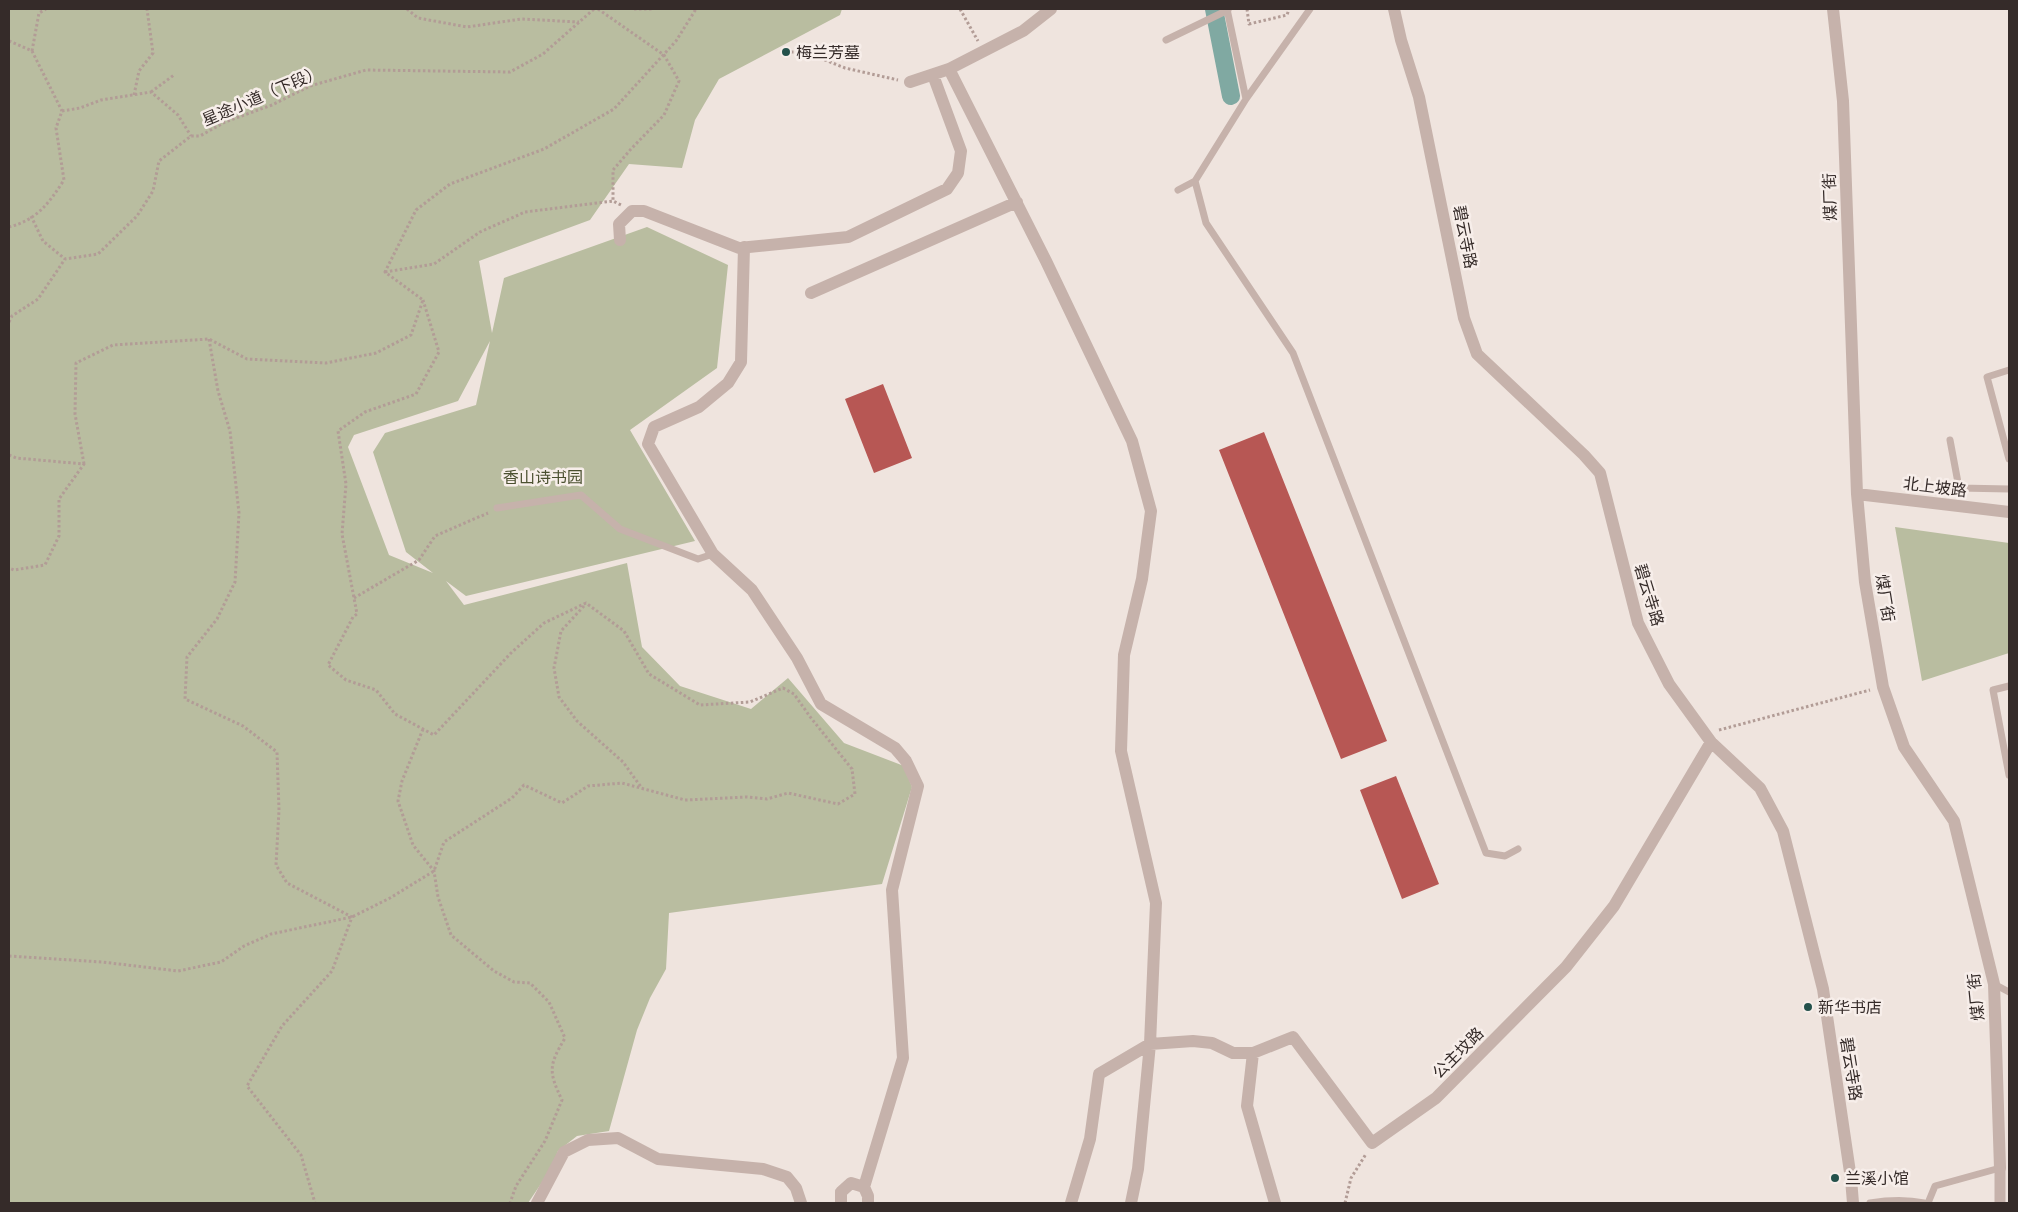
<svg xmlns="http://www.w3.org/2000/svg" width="2018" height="1212" font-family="Cabin,'Noto Sans SC',sans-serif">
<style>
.green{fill:#b9bda0;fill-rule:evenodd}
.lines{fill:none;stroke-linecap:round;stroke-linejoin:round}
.canal{stroke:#80a9a2;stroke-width:18}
.building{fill:#b75754}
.path{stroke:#b29c96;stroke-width:3;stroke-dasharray:2.5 2.5;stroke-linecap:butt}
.service{stroke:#c6b2ab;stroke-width:7}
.pedestrian{stroke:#c6b2ab;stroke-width:11}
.minor{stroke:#c6b2ab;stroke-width:12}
.poi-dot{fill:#24514b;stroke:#f7eeea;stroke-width:2}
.labels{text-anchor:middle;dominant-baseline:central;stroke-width:5;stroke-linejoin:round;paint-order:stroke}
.poi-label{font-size:16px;fill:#352b29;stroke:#f7eeea;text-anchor:start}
.street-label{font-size:16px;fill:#352b29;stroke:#f7eeea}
.park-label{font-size:16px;fill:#4b5030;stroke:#f7eeea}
</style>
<rect width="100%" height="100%" fill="#efe4de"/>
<!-- green -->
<path class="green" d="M9 9H842L840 15 719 79 695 120 682 168 629 164 590 220 479 261 492 333 504 278 647 227 728 265 717 368 630 430 695 541 466 596 446 581 464 605 627 563 642 647 680 686 751 709 788 678 844 743 904 766 912 787 882 884 669 913 666 969 650 998 637 1030 609 1131 577 1136 558 1151 551 1169 528 1203H9ZM490 341 476 405 385 433 373 452 406 552 433 573 389 555 348 447 354 435 458 401Z
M1895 527 2009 543V653L1922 681Z"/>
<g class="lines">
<!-- canal -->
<path class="canal" d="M1214 9 1231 96"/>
</g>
<!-- building -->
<path class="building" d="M883 384 912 458 874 473 845 399Z
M1264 432 1387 741 1341 759 1219 450Z
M1396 776 1439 884 1402 899 1360 790Z"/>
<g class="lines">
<!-- path -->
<path class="path" d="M407 9 418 18 467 27 521 19 579 22
M598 9 664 55 679 81 664 115 631 149 613 170V201L621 205
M634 9H654
M960 9 978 41
M1247 9 1249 24 1287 15 1289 9
M9 41 32 51 62 111 56 128 64 180C49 203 37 220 9 227
M32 51 39 13 46 9
M786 52H805L845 68 898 80
M151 92 174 75
M134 95 139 71 153 53 147 9
M62 111 80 108 101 100 151 92 178 115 191 136
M31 216 43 241 65 259
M385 272 434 264 480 232 525 212 613 201
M9 322 12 316 38 299 65 259 98 254 137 216 153 191 159 161 191 136H200L225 122 272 105 310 86 366 70 510 72 543 54 594 9
M209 339 218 391 230 431 239 513 235 582 217 619 187 657 185 699 243 726 277 752 279 810 276 865 287 883 352 917 332 971 282 1026 247 1086 301 1155 315 1203
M9 455 16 458 84 464 59 499V536L45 565 14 570 9 568
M84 464 75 414 76 363 113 345 209 339 247 359 326 363 376 353 411 335 423 300 385 272 416 210 450 184 544 149 614 109 676 41 696 9
M354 598 419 560 435 536 488 513
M584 606 561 631 554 668 559 697 577 721 623 762 641 787
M423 729 402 781 398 801 413 845 434 871 438 897 451 935 494 971 514 982 530 983 549 1002 565 1038C549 1065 548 1071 562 1100L545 1141 516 1186 510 1203
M1719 730 1870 690
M9 956 102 962 178 971 221 962 244 946 271 934 352 917 390 898 434 871 444 842 512 798 524 785 562 803 588 786 622 783 685 800 747 797 767 799 788 793 838 804 855 794 852 769 811 718 794 694 783 688 750 702 700 705 649 674 624 631 586 603 544 623 511 653 434 735 395 714 376 690 346 680 328 665 353 617 357 614 342 534 346 484 338 431 365 412 416 394 439 352 423 300
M1345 1203 1351 1178 1366 1154"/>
<!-- service -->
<path class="service" d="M1227 9 1246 99 1195 181 1206 223 1293 353 1486 853 1505 856 1518 849
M1166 40 1228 10
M1246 99 1310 9
M1178 190 1195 181
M2009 370 1987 377 2009 459
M1950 440 1959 488 2009 489
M497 508 581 495 620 529 698 559 713 554
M2009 686 1993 690 2009 775
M1994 984 2009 992
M1870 1203C1889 1200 1905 1199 1924 1203
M1928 1203 1935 1186 2000 1168"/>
<!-- pedestrian -->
<path class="pedestrian" d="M2000 1168V1203"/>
<!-- minor -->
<path class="minor" d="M1394 9 1401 40 1419 97 1464 318 1477 354 1584 455 1600 473 1638 623 1669 684 1711 742 1760 788 1783 831 1823 989 1851 1179 1853 1203
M1833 9 1843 101 1857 494 1865 582 1883 687 1904 747 1954 821 1994 984 2000 1168
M949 69 1046 261 1132 441 1151 511 1142 579 1124 655 1121 751 1156 903 1150 1044 1138 1169 1131 1203
M910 82 949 69 1023 31 1051 9
M620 240 619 224 632 211H644L739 248 848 237 947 189 958 173 961 151 933 75
M744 247 741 362 728 383 699 407 654 427 648 444 713 554 752 590 797 658 821 704 895 748 906 761 918 786 892 890 903 1058 864 1187
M811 293 1017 202
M1857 494 2009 512
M1253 1053 1247 1106 1275 1203
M537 1203 564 1152 588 1140 618 1138 658 1159 763 1169 787 1177 796 1188 801 1203
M841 1203V1192L851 1183 864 1187 868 1196V1203
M1071 1203 1090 1139 1099 1074 1150 1044 1193 1041 1212 1043 1233 1053H1253L1293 1037 1372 1143 1436 1098 1566 967 1614 906 1711 742"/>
</g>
<!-- markers -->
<g class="poi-dot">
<circle cx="786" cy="52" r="5"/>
<circle cx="1808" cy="1007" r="5"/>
<circle cx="1835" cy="1178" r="5"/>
</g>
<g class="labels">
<!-- poi labels -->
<g class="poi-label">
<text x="796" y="52">梅兰芳墓</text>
<text x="1818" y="1007">新华书店</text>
<text x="1845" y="1178">兰溪小馆</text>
</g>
<!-- street labels -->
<g class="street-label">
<text transform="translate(262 96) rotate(-23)">星途小道（下段）</text>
<text transform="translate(1830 197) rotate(-92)">煤厂街</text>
<text transform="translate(1465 237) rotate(79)">碧云寺路</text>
<text transform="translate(1935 487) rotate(7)">北上坡路</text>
<text transform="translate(1649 595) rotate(73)">碧云寺路</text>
<text transform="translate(1885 598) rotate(81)">煤厂街</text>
<text transform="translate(1976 997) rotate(-96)">煤厂街</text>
<text transform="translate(1458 1053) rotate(-45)">公主坟路</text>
<text transform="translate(1851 1069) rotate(81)">碧云寺路</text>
</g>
<!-- park labels -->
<g class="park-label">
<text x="543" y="477">香山诗书园</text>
</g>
</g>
<!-- border -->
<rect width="2018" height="1212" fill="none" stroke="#352b29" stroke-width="20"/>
</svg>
